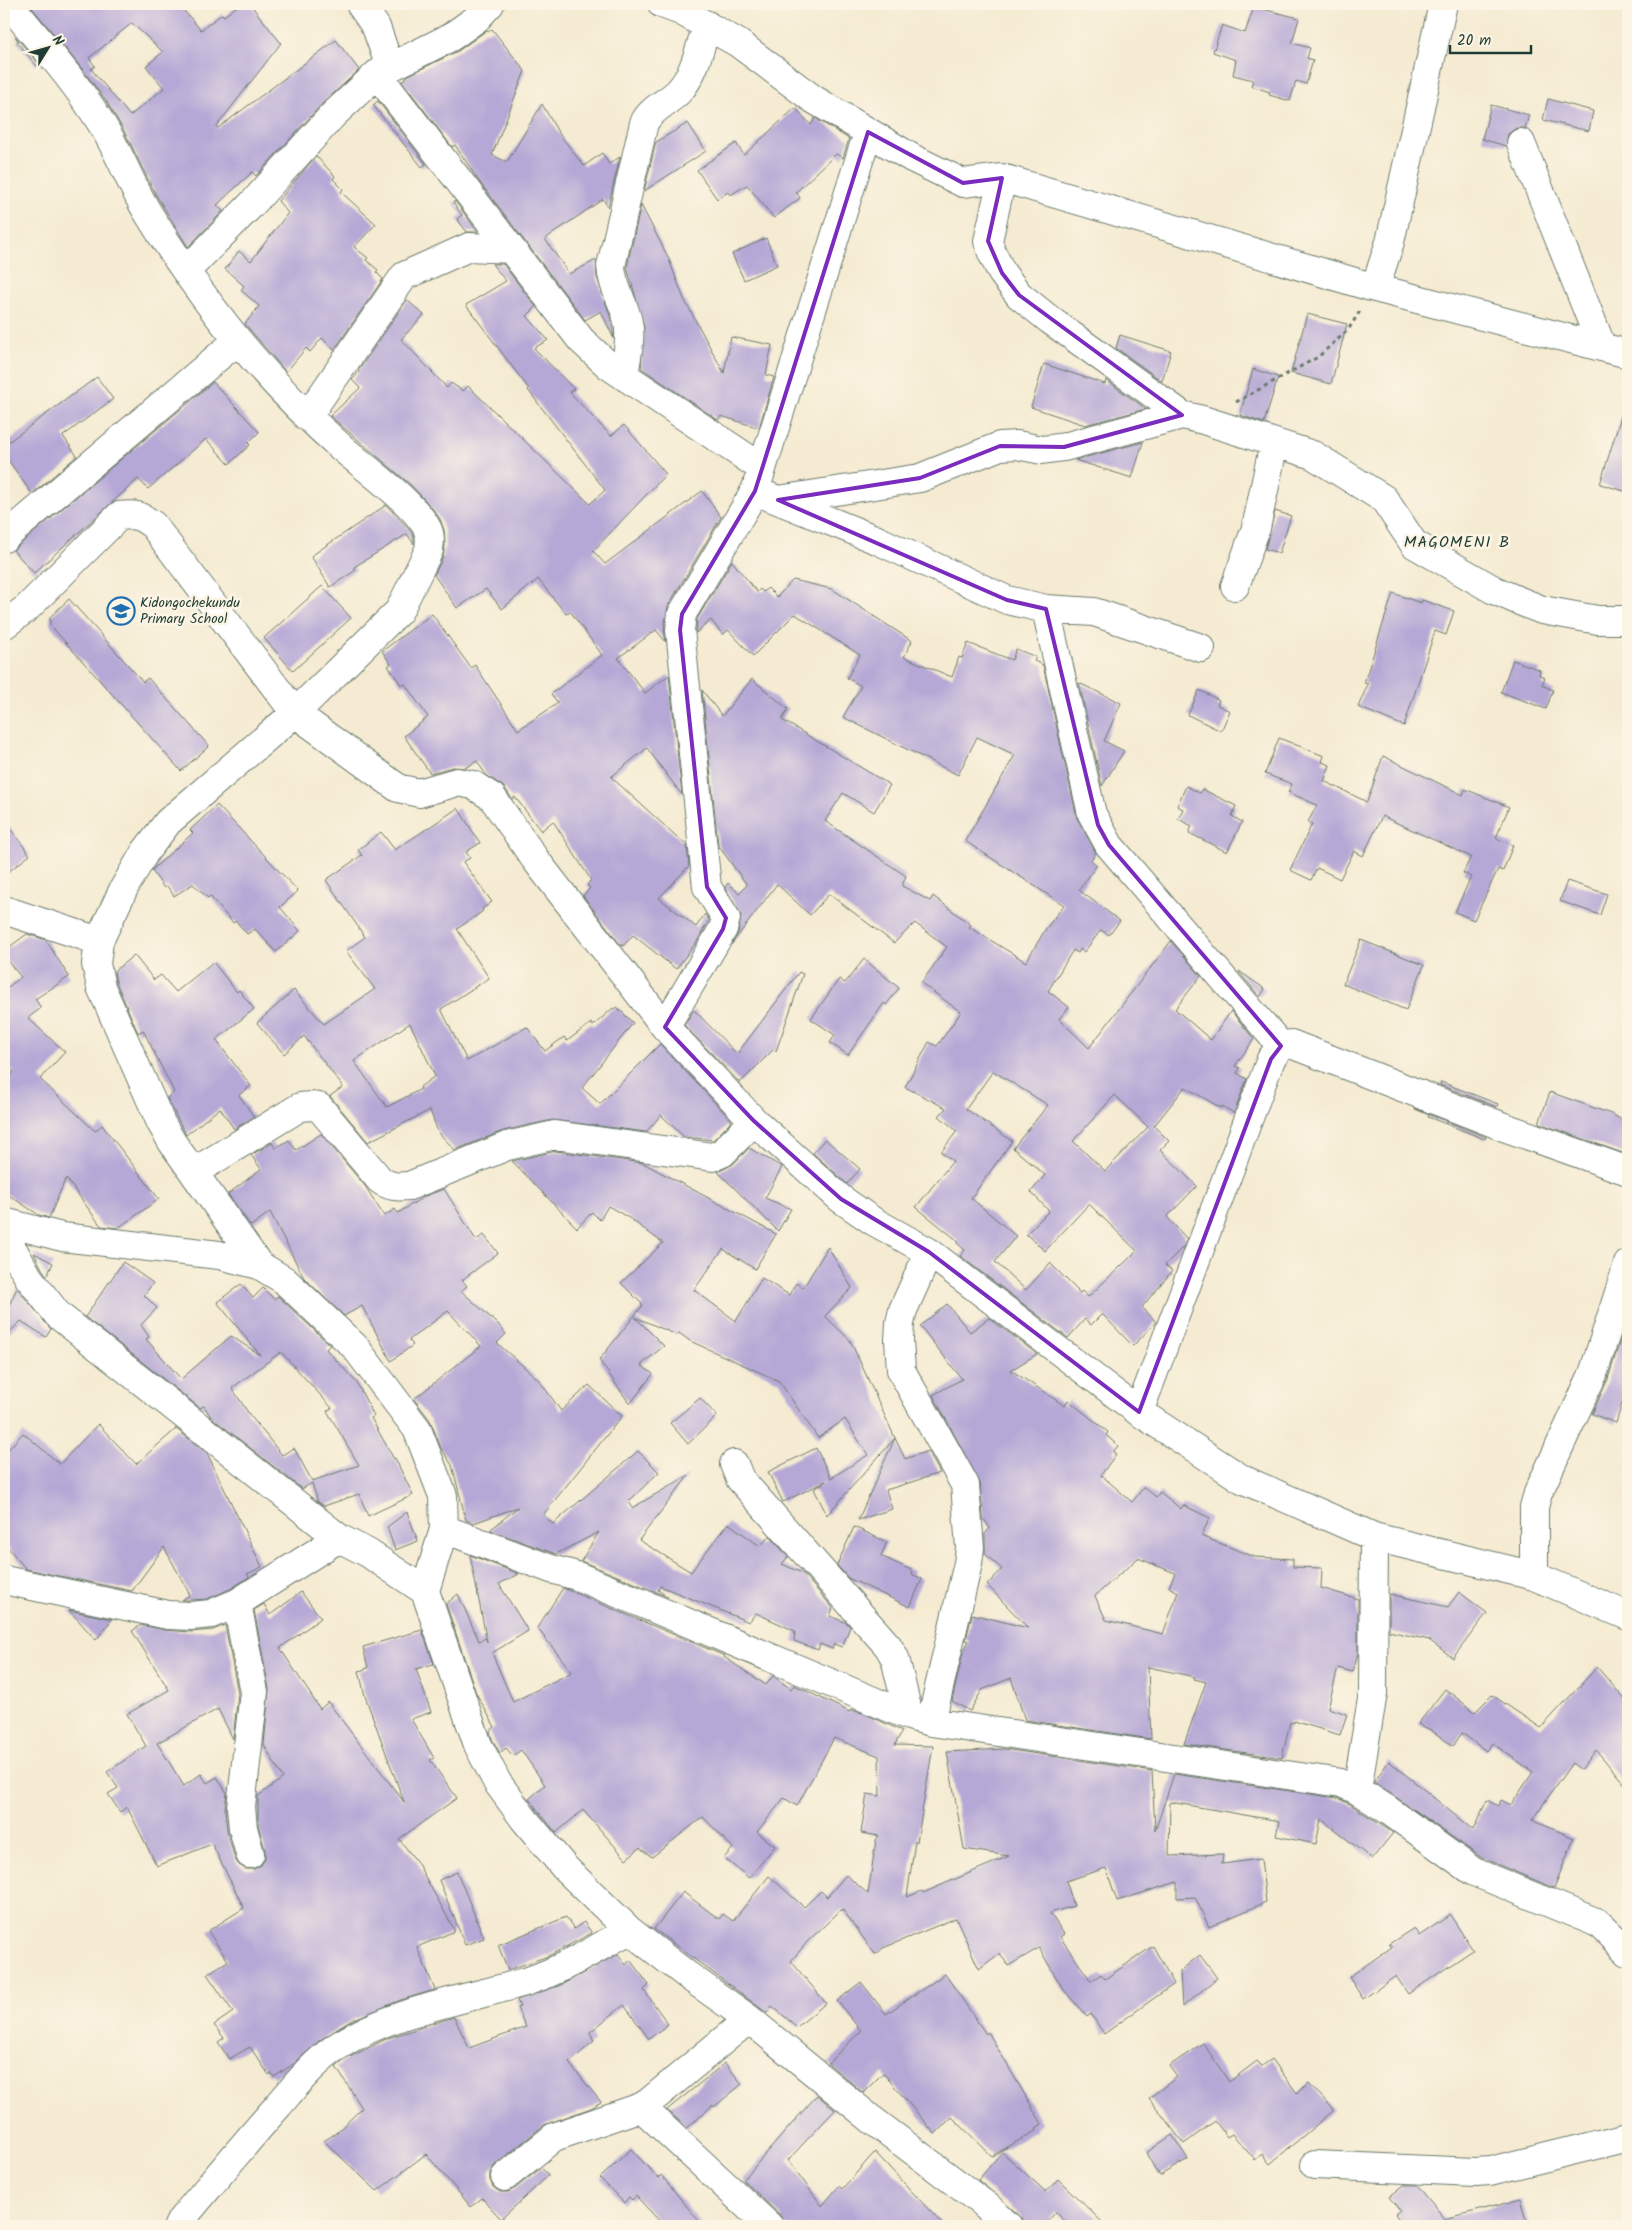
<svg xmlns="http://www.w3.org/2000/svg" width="1632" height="2230" font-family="Kalam,sans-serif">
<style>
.building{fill:#b6a8d6;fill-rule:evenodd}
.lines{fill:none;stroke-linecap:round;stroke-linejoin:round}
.minor-casing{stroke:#6a7a6b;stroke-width:30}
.path{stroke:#6a7a6b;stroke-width:3;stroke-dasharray:4 4;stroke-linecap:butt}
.minor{stroke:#fff;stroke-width:28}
.marked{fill:none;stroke:#7b2cbf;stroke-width:4;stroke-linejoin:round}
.labels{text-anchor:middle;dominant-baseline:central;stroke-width:5;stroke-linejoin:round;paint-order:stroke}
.poi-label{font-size:14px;fill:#1f3d34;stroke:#fcf5e5;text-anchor:start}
.quarter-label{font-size:16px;letter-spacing:1px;fill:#1f3d34;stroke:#fcf5e5}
</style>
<rect width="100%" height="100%" fill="#fcf5e5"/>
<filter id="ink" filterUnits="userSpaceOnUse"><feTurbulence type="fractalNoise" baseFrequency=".02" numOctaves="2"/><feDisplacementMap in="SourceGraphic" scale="10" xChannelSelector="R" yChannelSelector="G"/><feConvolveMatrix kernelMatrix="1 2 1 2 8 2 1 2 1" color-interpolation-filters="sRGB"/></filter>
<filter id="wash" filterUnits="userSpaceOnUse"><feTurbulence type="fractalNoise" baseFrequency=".0096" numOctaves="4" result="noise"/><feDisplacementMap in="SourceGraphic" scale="20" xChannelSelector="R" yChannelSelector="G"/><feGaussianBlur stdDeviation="1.12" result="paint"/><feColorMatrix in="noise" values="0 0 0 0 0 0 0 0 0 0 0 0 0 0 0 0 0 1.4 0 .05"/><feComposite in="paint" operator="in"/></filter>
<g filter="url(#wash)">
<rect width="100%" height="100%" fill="#f5ebd2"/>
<g id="blocks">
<!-- building -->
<path class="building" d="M29 4H178L201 30 222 14 224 16 240 4H250L281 43 216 127 218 128 336 40 359 70 322 104 256 176 252 172 217 205 223 211 188 247 156 195 123 129 106 101 82 69ZM132 23 163 52 146 66 164 88 130 116 91 69 95 66 89 58Z
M1254 7 1299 18 1292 43 1310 48 1307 58 1313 60 1306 84 1296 81 1290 101 1269 95 1270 92 1251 86 1253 80 1233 75 1236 60 1213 52 1222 25 1245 33Z
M492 29 525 71 492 155 507 162 542 104 558 132 584 166 602 153 609 164 620 157 608 207 603 199 545 239 569 274 596 260 597 277 611 319 614 339 601 311 585 320 478 180 455 145 452 147 402 81 409 75 458 51 487 30 488 32Z
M15 36 39 64 37 66 17 42 18 41Z
M1548 99 1593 111 1589 131 1543 120Z
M378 101 426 164 422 167 373 105Z
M1491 105 1529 115 1525 128H1516L1508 134 1506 146 1482 139Z
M795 108 811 125 815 118 849 139 843 158 836 154 796 192 800 198 774 218 747 185 730 195 728 192 717 199 697 170 736 143 744 155Z
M688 123 706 151 644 191 656 142Z
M316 156 335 176 333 179 343 189 341 192 376 224 354 247 368 258 366 260 378 270 376 272 383 279 334 350 322 338 310 352 306 348 286 372 245 324 259 306 241 290 244 286 225 269 239 251 251 261 288 213 278 201Z
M455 201 478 232H467L457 219 462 215 453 202Z
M641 205 668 257 684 299 724 373 731 337 772 345 766 375 774 377 759 428 721 416 718 420 641 368 644 326 627 267Z
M766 238 777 265 744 280 732 254Z
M492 264H503L536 307 527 316 548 340 534 348 574 389 570 392 572 395 611 436 624 425 666 474 593 551 605 564 702 491 721 517 668 606 664 628 666 642 656 630 618 658 645 693 669 675 682 795 647 748 611 777 687 846 689 866 659 898 696 927 705 914 709 920 698 940 676 969 633 935 623 946 619 943 583 896 590 888 587 885 591 880 553 821 541 831 515 797 512 799 504 787 486 775 477 761 465 768 453 767 430 773 404 736 428 717 405 684 402 686 388 666 391 664 382 651 432 614 471 668 475 665 518 730 558 703 551 694 602 655 570 611 566 614 538 579 502 609 486 589 457 608 434 575 443 557 445 546 444 530 440 519 432 508 411 485 330 416 360 388 352 380 359 372 358 371 407 300 424 315 401 339 447 388 451 383 463 391 468 386 590 504 605 490 528 390 529 389 466 305 506 281Z
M1307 314 1347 324 1331 384 1291 373Z
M1120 335 1171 351 1162 381 1116 348Z
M1044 364 1105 384 1106 380 1146 409 1085 425 1031 407Z
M1253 369 1278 377 1264 423 1240 415Z
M97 377 113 399 63 436 77 456 32 494 4 454V445Z
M213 382 259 432 248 443 250 445 229 464 206 439 148 489 138 479 34 573 13 550Z
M1623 410H1628V492L1600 484Z
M1143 442 1132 478 1075 460Z
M386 505 408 528 414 536V544L407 534 354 567 356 570 330 587 311 556Z
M1275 511 1291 516 1279 553 1265 549Z
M732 561 757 592 760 589 763 592 768 588 777 597 793 580 832 589 912 641 904 657 952 677 959 657 962 658 968 643 1012 660 1016 649 1036 657 1034 661 1043 665 1077 818 1096 853 1091 860 1097 865 1079 890 1120 921 1109 935 1101 930 1084 952 1080 949 1078 953 1073 950 1048 991 1069 1007 1059 1019 1089 1048 1171 941 1201 976 1175 1009 1211 1040 1231 1011 1254 1039 1235 1066 1240 1068 1237 1073 1247 1079 1234 1113 1222 1106 1221 1108 1185 1087 1154 1126 1169 1141 1160 1150 1197 1186 1167 1217 1187 1239 1184 1246 1165 1265 1172 1271 1142 1307 1156 1322 1155 1323 1133 1346 1102 1314 1091 1325 1085 1319 1068 1338 960 1256 965 1250 957 1243 958 1241 916 1207 953 1161 941 1152 957 1131 939 1116 946 1108 905 1087 929 1042 937 1046 961 1012 921 983 947 947 915 923 894 943 829 894 810 915 777 884 731 945 738 933 741 916 725 887 728 883 739 893 747 885 718 845 702 690 722 716 752 679 788 709 782 720 890 785 874 812 843 793 825 821 906 876 902 886 930 901 933 896 971 925 969 927 1026 962 1045 930 1064 905 965 841 1015 755 977 737 958 775 843 717 861 686 847 678 860 655 795 614 753 656 728 630 723 635 711 620 696 633 697 619ZM993 1071 1048 1105 1013 1148 1045 1175 1031 1192 1049 1211 1026 1234 1045 1251 1089 1204 1137 1251 1088 1297 1082 1291 1080 1293 1050 1263 1026 1290 995 1262 1016 1236 971 1198 1012 1141 966 1109ZM1115 1095 1148 1127 1105 1171 1073 1141Z
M322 586 351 618 293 671 264 638Z
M1393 593 1421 603 1422 600 1454 611 1446 635 1435 631 1404 726 1358 707 1368 684 1364 683Z
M69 599 143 682 148 678 209 746 181 771 50 625V617Z
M1513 660 1540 670 1539 675 1545 677 1542 685 1553 690 1546 709 1501 692Z
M1079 683 1121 703 1104 741 1124 751 1102 786Z
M1199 690 1219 700 1217 705 1230 711 1221 731 1188 715Z
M1279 738 1324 756 1322 762 1330 765 1324 781 1367 802 1383 756 1463 795 1465 789 1509 807 1496 838 1513 845 1503 871 1498 869 1474 920 1455 912 1471 877 1463 873 1471 857 1382 816 1363 856 1354 851 1340 879 1317 868 1311 880 1290 870 1312 824 1308 822 1317 805 1288 792 1292 784 1265 774Z
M1186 786 1200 793 1202 789 1236 806 1232 816 1242 822 1227 852 1189 833 1192 826 1178 819 1183 809 1177 806Z
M217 805 298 891 280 907 300 931 276 952 255 929 247 934 236 921 233 923 210 896 208 898 193 884 174 896 167 886 164 888 152 871 155 867 193 833 190 830Z
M458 808 480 843 466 852 470 858 463 862 492 902 482 909 483 911 457 929 489 978 441 1009 467 1061 527 1027 545 1051 564 1037 567 1041 591 1023 593 1026 613 1008 614 1009 617 1007 633 1023 582 1088 600 1104 660 1044 732 1121 713 1140 684 1137 661 1115 646 1132 552 1120 503 1131 455 1150 438 1132 430 1110 368 1142 330 1096 343 1087 304 1036 284 1054 257 1023 294 990 324 1024 375 989 346 951 365 937 326 880 362 855 358 850 381 832 395 850ZM410 1023 435 1076 420 1087 421 1089 387 1107 354 1061Z
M4 820 30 855 4 875Z
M1567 881 1607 894 1600 915 1560 901Z
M27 934 46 940 69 977 35 999 41 1008 28 1018 65 1052 40 1079 95 1131 102 1125 159 1199 118 1228 101 1226 66 1178 49 1218 39 1215 4 1192V1082L14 1072 4 1062V990L21 977 4 957V951Z
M1361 940 1424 965 1406 1010 1343 984Z
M134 955 154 980 161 975 176 992 213 962 237 992 239 990 254 1009 216 1040 251 1086 239 1095 254 1117 234 1129 220 1108 186 1135 167 1098 174 1092 143 1030 138 1033 116 982 114 971Z
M864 959 899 988 886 1005 884 1003 848 1055 830 1043 835 1035 811 1019 839 979 845 983Z
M1239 971 1265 989 1260 997 1239 972Z
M799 972 803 974 776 1051 773 1050 740 1083 684 1025 694 1010 737 1054Z
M1441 1082 1498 1104 1497 1107 1440 1085Z
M1550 1092 1611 1114 1628 1123V1155L1539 1123Z
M1413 1108 1486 1137 1485 1139 1428 1117 1429 1115Z
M321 1134 365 1186 384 1216 395 1209 398 1213 425 1196 444 1189 476 1240 484 1235 498 1253 462 1280 467 1286 461 1291 498 1324 506 1334 497 1343 539 1380 561 1411 589 1385 622 1416 543 1515 553 1524 638 1451 659 1472 628 1502 632 1508 689 1475 639 1540 691 1572 728 1523 760 1546 770 1536 788 1557 782 1564 802 1573 833 1608 830 1616 847 1623 850 1627 842 1647 834 1644 832 1649 820 1644 818 1650 794 1641 795 1631 756 1613 749 1622 660 1586 658 1590 668 1597 581 1561 599 1532 556 1554 490 1530 518 1507 474 1523 466 1520 452 1465 441 1448 430 1420 414 1399 481 1346 448 1311 409 1340 413 1345 391 1361 362 1306 344 1316 304 1278 270 1212 251 1226 228 1194 261 1169 251 1155 272 1143 275 1148 289 1140 296 1150Z
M825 1139 860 1169 847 1184 813 1153Z
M749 1148 782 1167 765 1198 791 1209 778 1231 718 1172 733 1164Z
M556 1151 643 1163 776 1234 755 1269 723 1249 694 1290 736 1321 762 1278 789 1295 796 1283 803 1288 828 1247 852 1288 825 1316 850 1340 895 1438 827 1515 814 1489 826 1481 783 1502 768 1472 816 1448 831 1478 868 1455 845 1419 818 1438 779 1381 690 1341 679 1333 677 1335 635 1317 664 1346 641 1365 653 1374 630 1404 599 1360 643 1305 621 1283 663 1243 629 1218 608 1206 600 1220 592 1212 577 1228 512 1161Z
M34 1253 53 1263 47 1276 42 1269Z
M123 1262 153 1283 144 1295 157 1308 141 1325 149 1337 146 1339 181 1379 231 1336 260 1355 217 1302 241 1284 253 1298 263 1288 274 1299 278 1296 330 1345 326 1349 357 1383 374 1416 371 1418 394 1459 395 1458 413 1495 368 1516 359 1494 324 1506 318 1502 312 1483 302 1489 211 1417 204 1406 200 1408 85 1317ZM281 1352 332 1408 327 1411 359 1465 312 1481 294 1448 282 1455 249 1414 232 1388Z
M17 1288 51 1329 46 1337 21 1321 4 1337V1316Z
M947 1304 970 1332 989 1318 1037 1354 1011 1370 1065 1406 1068 1400 1108 1432 1106 1435 1118 1446 1113 1452 1116 1454 1101 1475 1132 1502 1144 1487 1156 1497 1160 1492 1181 1509 1183 1505 1210 1518 1201 1536 1255 1557 1293 1559V1567L1322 1568 1321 1588 1358 1599V1653L1353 1672 1338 1668 1328 1708 1347 1714 1340 1735 1294 1721V1723L1290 1722 1282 1758 1184 1744 1206 1682 1194 1679 1195 1677 1148 1667 1151 1739 1025 1720 1011 1678 982 1690 970 1711 952 1701 963 1652 969 1641 966 1640 972 1614 1028 1628 987 1585 1002 1569 985 1554V1534L990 1528 983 1518 980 1483 933 1395 962 1379 920 1326ZM1138 1558 1175 1573 1169 1587 1178 1592 1163 1634 1106 1620 1095 1596Z
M1625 1325 1628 1326V1384L1616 1423 1592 1414 1608 1379Z
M700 1398 717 1416 688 1444 670 1423Z
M98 1424 136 1464 176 1429 175 1428 207 1453 262 1567 247 1574 249 1577 230 1589 207 1599 191 1600H182L190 1595 164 1547 132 1591 26 1569 4 1543V1454L23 1433 60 1464Z
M895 1438 905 1459 928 1451 940 1473 886 1490 892 1509 858 1520Z
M407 1512 418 1541 395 1550 387 1527Z
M854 1527 887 1542 881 1556 913 1571 912 1574 922 1579 910 1607 848 1578 837 1565Z
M470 1555 519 1574 499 1584 528 1631 492 1653 513 1702 572 1672 537 1628 563 1588 725 1656 724 1657 766 1685 773 1676 791 1689 794 1685 850 1712 851 1710 863 1713 902 1731 895 1745 933 1746 917 1842 915 1841 907 1897 922 1891 923 1893 1009 1856 964 1849 947 1752 1004 1749 1152 1771 1155 1831 1174 1774 1337 1798 1350 1804 1393 1833 1372 1859 1321 1819 1316 1844 1276 1836 1279 1821 1170 1802 1169 1856 1223 1854 1222 1864 1261 1859 1266 1902 1209 1927 1195 1897 1177 1898V1882L1117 1901 1106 1868 1066 1881 1074 1906 1050 1913 1064 1934 1060 1937 1091 1981 1101 1974 1105 1979 1153 1946 1174 1984 1104 2034 1091 2014 1087 2017 1063 1989 1039 1948 1008 1966 1000 1953 979 1969 956 1918 883 1948 875 1954 842 1909 808 1941 791 1961 826 2003 797 2027 772 2006 767 2013 654 1929 683 1892 719 1919 723 1914 733 1921 769 1876 804 1907 821 1891 827 1897 846 1875 868 1894 876 1840 879 1836 861 1833 867 1794 880 1796 879 1756 834 1738 797 1806 784 1798 757 1832 775 1846 749 1878 724 1858 733 1848 703 1817 652 1857 640 1848 626 1859 583 1810 556 1833 529 1799 545 1785 521 1750 513 1756 506 1748 500 1753 492 1739 490 1731 495 1727 476 1693 446 1604 458 1594 479 1641 486 1638 487 1642Z
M301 1592 321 1618 280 1648 320 1709 328 1702 404 1802 365 1696 359 1671 368 1668 363 1647 422 1630 434 1664 416 1669 431 1712 411 1719 434 1758 430 1760 457 1798 399 1839 417 1862 455 1931 417 1947 435 1990 401 2000 352 2020 320 2040 295 2063 274 2077 271 2073 269 2075 250 2047 229 2059 218 2042 224 2038 214 2025 233 2012 207 1974 228 1961 208 1931 244 1908 212 1844 157 1866 127 1807 120 1812 108 1794 118 1788 107 1772 146 1746 127 1714 169 1690 132 1631 141 1625 165 1630 190 1632 213 1630 225 1625 238 1693 233 1739 218 1709 157 1743 184 1786 201 1774 207 1783 217 1777 227 1793 225 1808 227 1830 235 1859 239 1865 246 1869H254L261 1865 265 1858V1850L258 1825V1796L283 1778 264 1745 269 1689 254 1610 264 1604 270 1615Z
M1459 1592 1487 1613 1453 1658 1429 1640 1389 1631V1594L1448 1607Z
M69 1610 112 1619 96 1640Z
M1597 1667 1628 1703V1788L1596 1750 1581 1770 1572 1763 1532 1820 1574 1838 1554 1888 1482 1858 1374 1782 1389 1761 1473 1830 1487 1800 1498 1806 1501 1800 1511 1805 1533 1772 1492 1743 1486 1751 1462 1733 1453 1746 1431 1730 1418 1724 1445 1689 1475 1712 1492 1695 1541 1728Z
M457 1872 484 1938 465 1945 439 1880Z
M1450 1915 1473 1950 1408 1994 1396 1976 1363 1999 1349 1977 1392 1947 1389 1944 1414 1928 1419 1936Z
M566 1917 574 1929 584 1922 592 1933 548 1956 508 1970 498 1945Z
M618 1954 626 1965 630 1960 649 1985 644 1990 668 2024 649 2039 624 2005 590 2032 594 2041 569 2063 601 2102 591 2108 544 2125 495 2165 490 2172V2180L493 2187 500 2192H508L514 2189 541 2168 549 2175 501 2219 482 2198 471 2207 426 2154 377 2191 324 2141 336 2133 362 2108 336 2067 346 2059 388 2038 454 2017 469 2048 526 2027 517 2008 520 2007 517 2000 561 1985Z
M1200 1955 1217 1978 1182 2007 1180 1971Z
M945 1974 986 2034 988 2032 1042 2124 1036 2128 1037 2130 992 2156 952 2117 935 2134 883 2073 863 2093 828 2063 861 2031 837 2001 861 1982 886 2014Z
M1203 2043 1229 2082 1257 2061 1262 2066 1272 2059 1297 2093 1309 2083 1334 2110 1270 2164 1262 2154 1255 2160 1232 2134 1227 2137 1215 2121 1184 2144 1149 2098 1177 2077 1169 2066Z
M725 2063 742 2084 714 2107 713 2105 687 2128 667 2110Z
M817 2095 835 2110 788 2160 822 2206 839 2186 842 2189 875 2152 944 2226H784L780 2215 743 2180Z
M1172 2135 1188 2159 1159 2176 1146 2153Z
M631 2149 658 2178 661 2175 703 2226H664L636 2196 632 2200 629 2197 624 2203 600 2178Z
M1002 2152 1046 2192 1058 2179 1106 2226H1069L1056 2212 1043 2226H1026L1019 2215 978 2180Z
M1404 2185H1417L1445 2219 1521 2199 1529 2226H1404L1395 2214 1400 2210 1389 2197Z"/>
</g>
</g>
<g filter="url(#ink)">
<use href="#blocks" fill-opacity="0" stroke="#6a7a6b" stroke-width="1"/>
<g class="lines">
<!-- minor casing -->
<g class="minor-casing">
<path id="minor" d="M9 4C41 43 76 82 103 126 120 154 131 185 148 213 201 300 265 381 342 448 364 467 414 503 427 528 431 535 430 542 429 550L399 611 295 713 168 822 145 852 124 888 99 941 96 964 101 987 161 1123 172 1142 259 1265
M360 4 376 27 390 67
M662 4 681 11 738 43 813 99 912 158 963 183 1002 178 1375 288 1628 354
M377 74 581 340 608 365 762 468
M1521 143 1602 347
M1002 178 988 241 992 253 1002 273 1019 295 1050 320 1182 415 1203 420 1313 455 1384 499 1414 544 1494 590 1517 600 1542 610 1598 620H1628
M186 271 252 204 333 115 377 74 451 37 476 19 490 4
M1375 288 1390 242 1443 4
M624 376C626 359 632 339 628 322 624 302 612 287 611 266L644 123C651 108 669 102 679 91 695 74 700 46 707 25
M307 417 404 276 469 247 511 249
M755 491 877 540 1007 600 1046 609 1094 612 1201 648
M778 500 920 478 1000 446 1017 445 1042 450 1064 447 1182 415
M4 538 237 341
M1235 586 1256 528 1274 443
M1046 609 1092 814 1109 845 1281 1046
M4 625 27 608 119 516C136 514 139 515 153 525L295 713 398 788 419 793 457 782 473 785 492 797 535 859 665 1027 754 1121 841 1199 873 1221 929 1252 1139 1412 1242 1479 1374 1537 1534 1576 1628 1616
M4 910 99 941
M665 1027 723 929 726 918 707 887 680 630 682 614 755 491 868 132
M194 1172 300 1107 312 1106 319 1107 380 1180C390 1187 397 1187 409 1186L507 1146 555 1135 713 1157 722 1153 754 1121
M4 1222 62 1237 219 1255 259 1265 284 1280 355 1347 417 1429 443 1496 444 1529 425 1591 478 1745 497 1782 524 1819 565 1868 629 1930 687 1975 749 2019 871 2119 988 2207 1008 2226
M4 1234 29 1278 58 1315 339 1538 368 1553 425 1591
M929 1252 903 1310 900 1323 899 1340 901 1370 965 1485 970 1548 968 1563 931 1722
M1139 1412 1271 1059 1281 1046 1291 1044 1504 1127 1628 1171
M734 1464 740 1479 888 1646 895 1658 909 1716
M444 1529 551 1569 577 1576 909 1716 931 1722 1341 1783 1357 1790 1388 1810 1474 1872 1598 1923 1628 1952
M1534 1576V1507L1538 1493 1593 1374 1628 1264
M4 1580 168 1615 191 1616 211 1614 237 1603 339 1538
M237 1603 254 1692 241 1807 243 1828 250 1854
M1357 1790 1373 1693 1374 1537
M641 2107 769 2226
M1315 2165 1475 2172 1490 2171 1628 2137
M505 2177 554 2137 641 2107 649 2102 749 2019
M178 2226 181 2220C213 2182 244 2144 277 2107 295 2086 314 2062 338 2046 394 2010 465 2000 528 1981 564 1969 596 1949 629 1930"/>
</g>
<!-- path -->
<path class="path" d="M1236 402 1318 357 1348 330 1360 311"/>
<!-- minor -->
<use href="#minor" class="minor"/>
</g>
</g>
<!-- marked area -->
<path class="marked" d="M868 132 963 183 1002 178 988 241 1002 273 1019 295 1182 415 1064 447 1000 446 920 478 778 500 1007 600 1046 609 1098 825 1109 845 1281 1046 1271 1059 1139 1412 929 1252 841 1199 754 1121 665 1027 723 929 726 918 707 887 680 630 682 614 755 491Z"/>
<!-- icons -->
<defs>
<g id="school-ring" transform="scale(1.4375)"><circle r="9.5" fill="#fcf5e5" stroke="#1f6fb2" stroke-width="1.5"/><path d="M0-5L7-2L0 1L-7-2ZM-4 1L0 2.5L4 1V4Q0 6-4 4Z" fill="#1f6fb2"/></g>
</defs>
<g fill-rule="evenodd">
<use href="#school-ring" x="121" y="611"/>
</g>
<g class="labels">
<!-- poi labels -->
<g class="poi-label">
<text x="140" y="603">Kidongochekundu<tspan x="140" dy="16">Primary School</tspan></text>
</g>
<!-- quarter labels -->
<g class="quarter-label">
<text x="1457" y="542">MAGOMENI B</text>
</g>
</g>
<!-- margin -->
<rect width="1632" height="2230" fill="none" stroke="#fcf5e5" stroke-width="20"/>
<!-- north arrow -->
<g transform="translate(48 48) rotate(53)" stroke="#fcf5e5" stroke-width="4" paint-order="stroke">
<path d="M0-4L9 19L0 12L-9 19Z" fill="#1f3d34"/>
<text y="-8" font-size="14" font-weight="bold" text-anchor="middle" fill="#1f3d34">N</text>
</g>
<!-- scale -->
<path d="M1450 45v8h81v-8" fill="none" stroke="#1f3d34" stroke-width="2.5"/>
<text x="1457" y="45" font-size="15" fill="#1f3d34" stroke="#fcf5e5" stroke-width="4" paint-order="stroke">20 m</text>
</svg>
